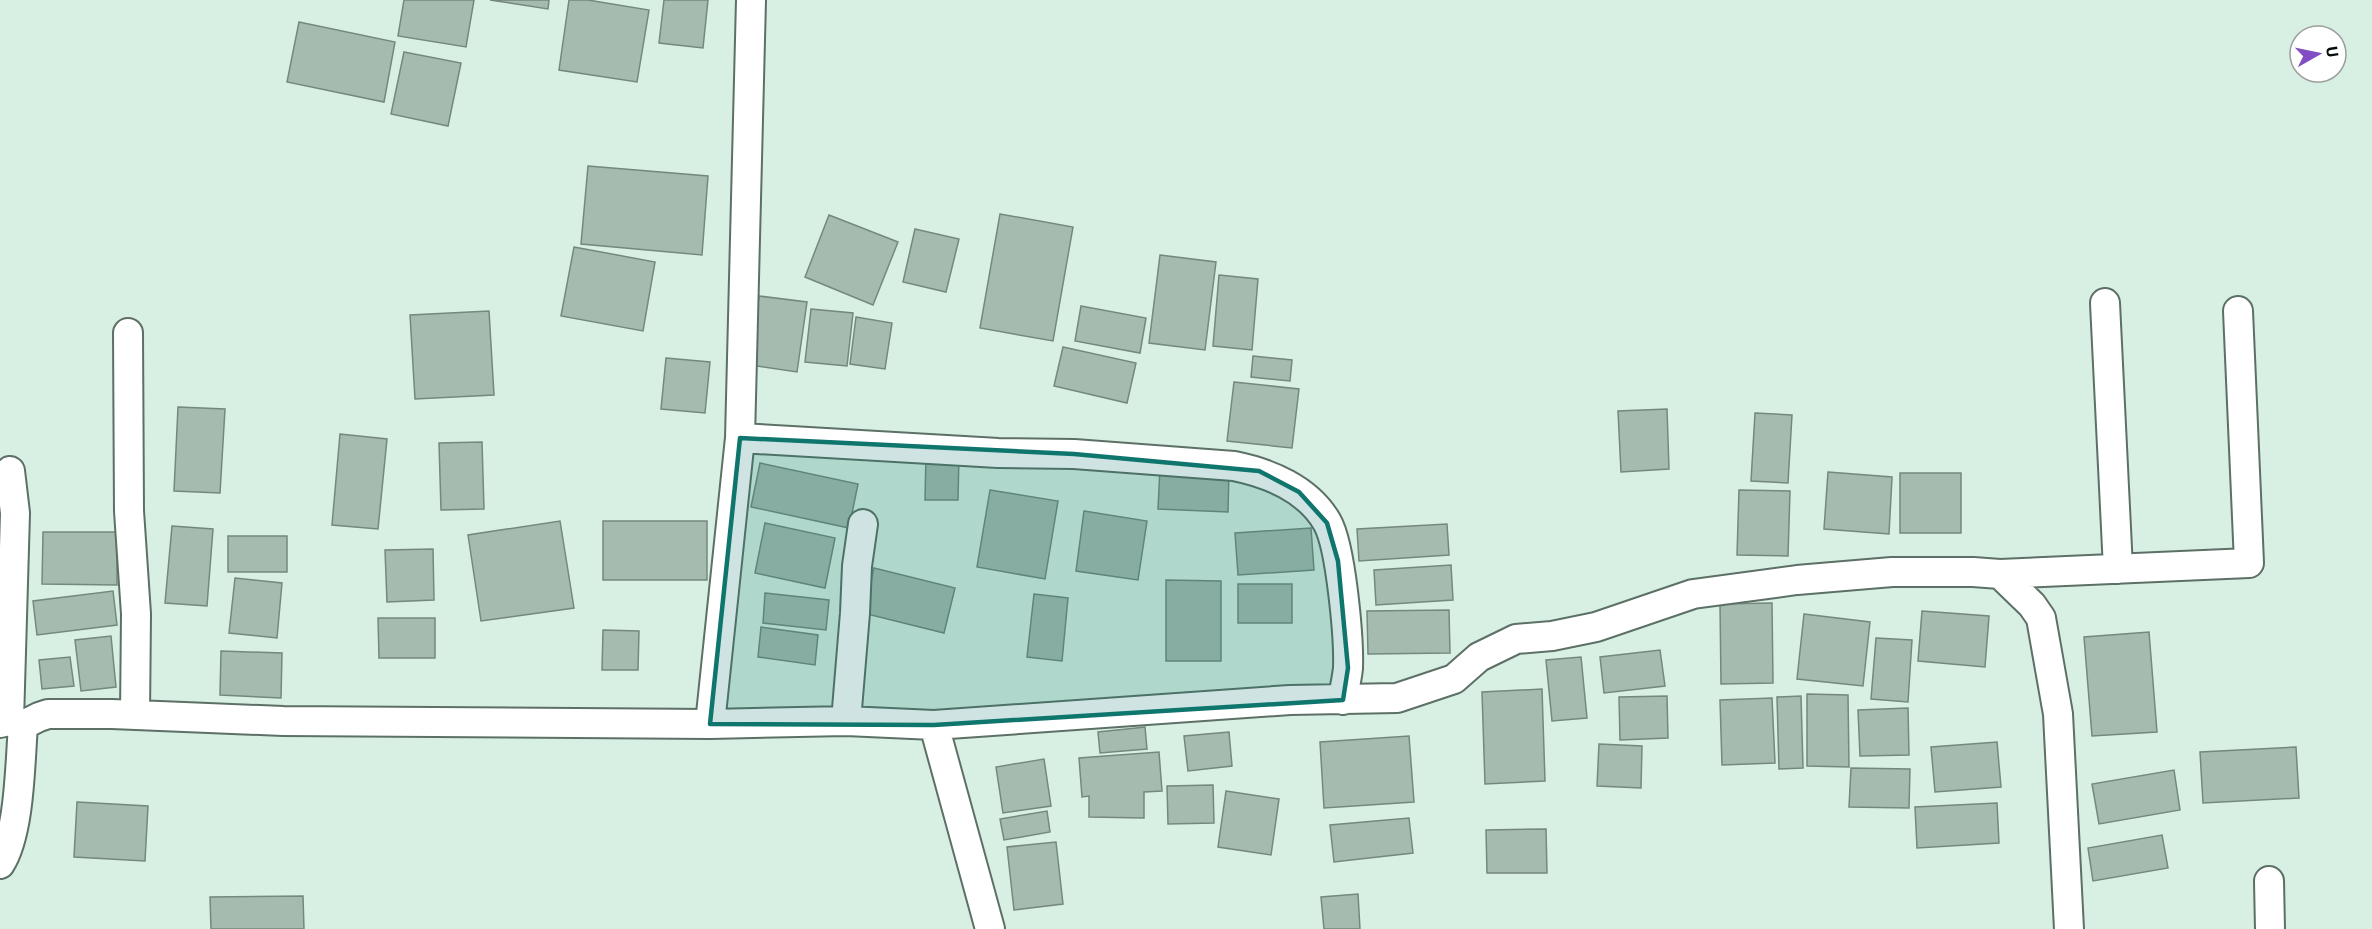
<svg xmlns="http://www.w3.org/2000/svg" width="2372" height="929" font-family="'Exo 2',sans-serif">
<style>
.building{fill:#a6bbb0;stroke:#74887e;stroke-width:1.5}
.lines{fill:none;stroke-linecap:round;stroke-linejoin:round}
.minor-casing{stroke:#5c7066;stroke-width:32}
.minor{stroke:#fff;stroke-width:28}
.marked{fill:#0f766e;fill-opacity:0.2;stroke:#0f766e;stroke-width:4.5;stroke-linejoin:round}
</style>
<rect width="100%" height="100%" fill="#d8efe3"/>
<!-- building -->
<path class="building" d="M404 0H474L466 47 398 36Z
M490 0H549L548 9Z
M569 0H588L649 10 637 82 559 70Z
M664 0H708L703 48 659 43Z
M299 22 395 42 384 102 287 82Z
M404 52 461 63 448 126 391 114Z
M588 166 708 176 702 255 581 244Z
M1000 214 1073 227 1053 341 980 328Z
M829 215 898 242 873 305 805 277Z
M915 229 959 239 946 292 903 282Z
M574 247 655 262 643 331 561 316Z
M1160 255 1216 262 1205 350 1149 343Z
M1219 275 1258 279 1252 350 1213 346Z
M759 296 807 302 797 372 750 365Z
M1081 306 1146 318 1140 353 1075 341Z
M811 309 853 313 847 366 805 362Z
M489 311 494 395 415 399 410 315Z
M856 317 892 323 885 369 850 364Z
M1063 347 1136 363 1127 403 1054 386Z
M1253 356 1292 360 1290 381 1251 377Z
M666 358 710 362 705 413 661 409Z
M1234 382 1299 389 1292 448 1227 441Z
M178 407 225 409 220 493 174 491Z
M1667 409 1669 469 1621 472 1618 411Z
M1755 413 1792 415 1788 483 1751 481Z
M340 434 387 439 378 529 332 525Z
M482 442 484 509 441 510 439 443Z
M926 455H959L958 500H925Z
M760 463 858 484 849 528 751 507Z
M1160 468 1229 470 1228 512 1158 509Z
M1828 472 1892 477 1889 534 1824 529Z
M1900 473H1961V533H1900Z
M990 490 1058 501 1045 579 977 567Z
M1739 490 1790 491 1788 556 1737 555Z
M1084 511 1147 521 1138 580 1076 571Z
M560 521 574 608 481 621 468 535Z
M603 521H707V580H603Z
M765 523 835 538 825 588 755 573Z
M1447 524 1449 555 1359 561 1357 529Z
M172 526 213 529 207 606 165 603Z
M1311 528 1314 570 1238 575 1235 533Z
M43 532H117V585L42 584Z
M228 536H287V572H228Z
M433 549 434 600 387 602 385 550Z
M1451 565 1453 600 1376 605 1374 570Z
M874 568 955 588 944 633 863 613Z
M235 578 282 583 277 638 229 633Z
M1166 580 1221 581V661H1166Z
M1238 584H1292V623H1238Z
M113 591 117 625 37 635 33 601Z
M765 593 829 600 826 630 763 623Z
M1034 594 1068 598 1062 661 1027 657Z
M1772 603 1773 683 1721 684 1720 604Z
M1449 610 1450 653 1368 654 1367 611Z
M1922 611 1989 616 1985 667 1918 661Z
M1804 614 1870 622 1863 686 1797 679Z
M378 618H435V658H379Z
M761 627 818 635 815 665 758 657Z
M603 630 639 631 638 670H602Z
M2149 632 2157 732 2092 736 2084 637Z
M111 636 116 687 81 691 75 640Z
M1876 638 1912 640 1908 702 1871 699Z
M1660 650 1665 686 1604 693 1600 657Z
M221 651 282 653 281 698 220 695Z
M70 657 74 686 42 689 39 660Z
M1581 657 1587 718 1552 721 1546 660Z
M1542 689 1545 781 1485 784 1482 692Z
M1807 694 1848 695 1849 767 1807 766Z
M1667 696 1668 738 1620 740 1619 697Z
M1801 696 1803 768 1779 769 1777 697Z
M1772 698 1775 763 1722 765 1720 700Z
M1908 708 1909 755 1860 756 1858 710Z
M1145 727 1147 749 1100 753 1098 732Z
M1229 732 1232 766 1188 771 1184 736Z
M1409 736 1414 802 1324 808 1320 742Z
M1997 742 2001 787 1935 792 1931 747Z
M1599 744 1642 746 1641 788 1597 786Z
M2296 747 2299 798 2203 803 2200 752Z
M1159 752 1162 791 1144 792V818L1089 817V796L1082 797 1079 758Z
M1044 759 1051 806 1003 813 996 767Z
M1851 768 1910 769 1909 808 1849 807Z
M2174 770 2180 810 2099 824 2092 784Z
M1213 785 1214 823 1168 824 1167 786Z
M1226 791 1279 799 1271 855 1218 847Z
M77 802 148 806 145 861 74 857Z
M1997 803 1999 843 1917 848 1915 807Z
M1047 811 1050 832 1004 840 1000 819Z
M1409 818 1413 853 1334 862 1330 825Z
M1546 829 1547 873H1487L1486 830Z
M2162 835 2168 868 2093 881 2088 848Z
M1056 842 1063 904 1014 910 1007 847Z
M1358 894 1360 929H1324L1321 897Z
M303 896 304 929H211L210 897Z"/>
<g class="lines">
<!-- minor casing -->
<g class="minor-casing">
<path id="minor" d="M2105 303 2118 569
M128 333 129 511 136 614 135 715
M740 438 998 453 1074 454 1234 466C1269 473 1308 489 1327 522 1341 546 1349 638 1348 668 1347 679 1344 689 1343 700
M2000 574 2249 563 2238 311
M9 721 15 513 10 471
M846 721 855 613 857 566 863 524
M0 723 9 721 23 725 39 717 48 714H112L283 721 710 724 846 721 934 725 1290 700 1397 698 1454 679 1479 657 1516 639 1552 636 1596 627 1693 594 1797 580 1892 572H1973L2000 574 2032 605 2041 618 2058 714 2069 929
M710 724 740 438 751 0
M934 725 990 929
M0 864C20 833 20 763 23 725
M2269 881 2270 929"/>
</g>
<!-- minor -->
<use href="#minor" class="minor"/>
</g>
<!-- marked area -->
<path class="marked" d="M740 438 1074 454 1259 471 1299 492 1327 523 1338 561 1348 668 1343 700 934 725 710 724Z"/>
<!-- north arrow -->
<g transform="translate(2318 54) rotate(81)"><circle r="28" fill="#ffffff" stroke="#9c9f9d" stroke-width="1.5"/>
<path d="M0-4.5L10 22L0 15L-10 22Z" fill="#814cc4"/>
<text y="-9" font-size="16" font-weight="bold" text-anchor="middle" fill="#070e0a">U</text>
</g>
</svg>
